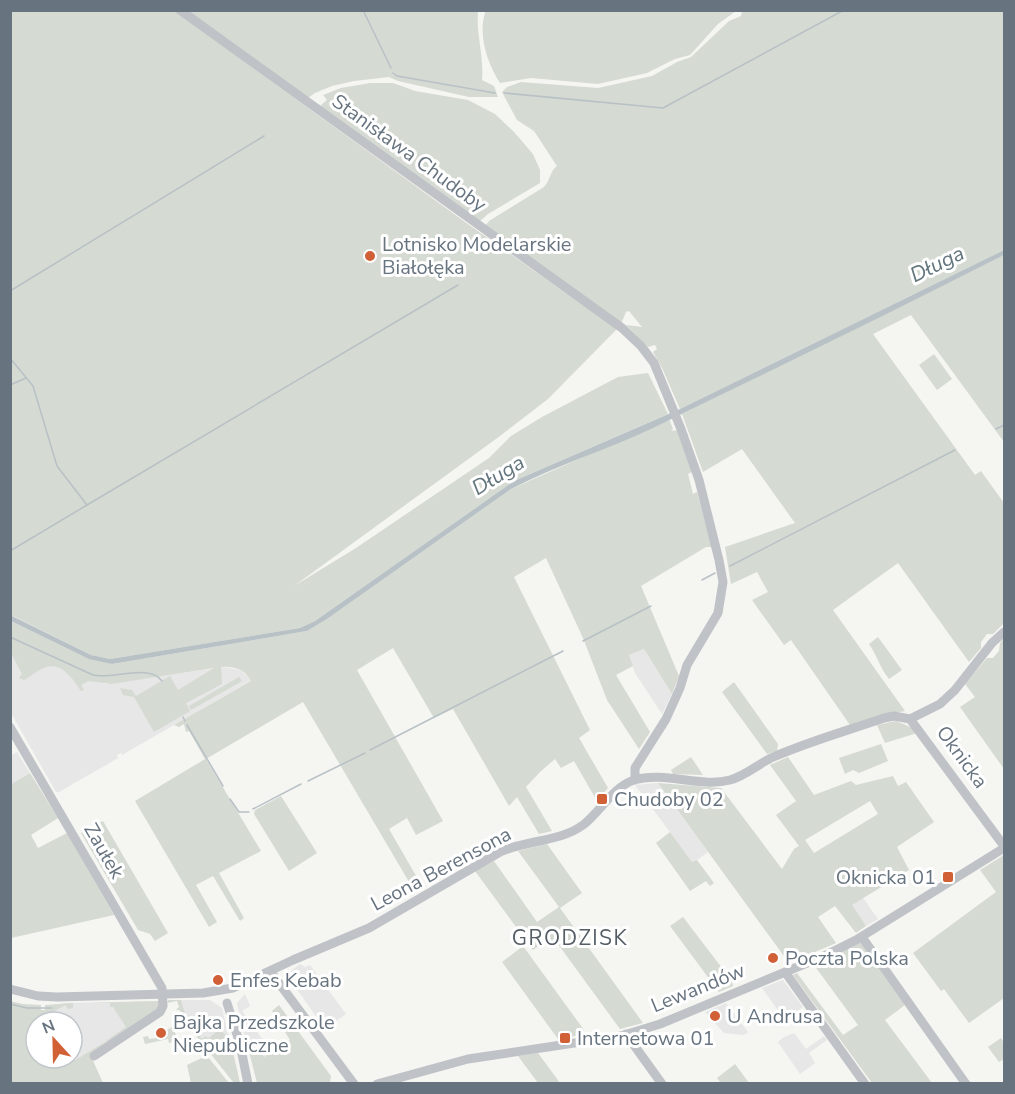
<svg xmlns="http://www.w3.org/2000/svg" width="1015" height="1094" font-family="'Nunito Sans',sans-serif">
<style>
.built{fill:#e6e7e6}
.green{fill:#d5dad2;fill-rule:evenodd}
.water{fill:#b8c1c6}
.lines{fill:none;stroke-linecap:round;stroke-linejoin:round}
.stream{stroke:#b8c1c6;stroke-width:1.5}
.minor{stroke:#bfc2c6;stroke-width:9}
.poi-dot{fill:#d16037;stroke:#fff;stroke-width:2}
.labels{text-anchor:middle;dominant-baseline:central;stroke-width:6;stroke-linejoin:round;paint-order:stroke}
.street-label{font-size:20px;fill:#677480;stroke:#fff}
.poi-label{font-size:20px;fill:#677480;stroke:#fff;text-anchor:start}
.water-label{font-size:21px;font-style:italic;fill:#63757d;stroke:#fff}
.neighbourhood-label{font-size:21px;letter-spacing:1.5px;fill:#555e66;stroke:#fff}
</style>
<rect width="100%" height="100%" fill="#f5f5f2"/>
<!-- built -->
<path class="built" d="M10 646 105 684 224 667 240 670 252 680 122 755 121 753 117 755 118 758 59 792H56L11 713Z
M644 649 672 694 662 714 635 673 629 655Z
M17 752 30 773 11 785 10 756Z
M658 783 708 852 693 863 635 785Z
M863 898 878 919 866 926 851 905Z
M300 964 305 967 310 965 346 1014 325 1029 289 978 291 971Z
M783 980 803 1007 785 1020 762 988Z
M245 994 250 1006 242 1011 272 1052 264 1057 245 1035 242 1029 237 1003Z
M178 1000H210L222 1008 240 1083H234L186 1023Z
M151 1001 159 1007 63 1071 51 1058H72V1022H38L37 1020 63 1003Z
M726 1003 748 1032 744 1035 724 1033 705 1012Z
M794 1033 806 1049 824 1036 827 1040 809 1053 815 1063 800 1074 778 1042 784 1037Z"/>
<!-- green -->
<path class="green" d="M486 10H736V11L718 24 690 55 675 59 647 73 598 84 531 78 500 83C487 63 477 33 486 10Z
M11 11H175L465 222 617 329 548 399 500 436 294 586 356 548 489 458 511 436 542 417 618 377 648 373 668 414 514 481 315 621 300 628 110 659 91 655 11 615Z
M187 11H478C476 34 484 56 482 80L494 86 498 97H469L398 81 389 77 354 81 332 86 315 93 308 98Z
M742 11H1004V250L680 409 663 370 653 352 657 349 655 345 648 347 626 325 642 327 629 311 626 312 621 324 486 225 489 221 544 187C550 181 550 171 557 166L534 131 517 120 502 92 507 87 521 82 598 88 652 76 677 62 691 57 729 21 741 16Z
M370 83H393L415 91 468 100 495 114 514 132 533 154 540 170V183L488 214 478 223 321 108V105L327 100 323 95 341 88Z
M1004 255V442L911 315 873 334 975 475 981 471 1004 503V623L993 634H987L981 642V648L969 662 898 563 833 610 905 711 877 716 850 725 791 640 784 645 752 600 768 592 757 572 731 584 725 547 795 523 742 449 703 472 682 414Z
M934 354 952 379 937 390 919 365Z
M669 419 673 429 671 431 677 430 692 472 688 474 693 494 697 492 712 547H706L641 586 679 676 672 694 644 649 629 655 633 666 616 675 650 732 639 749 607 700 583 638 546 558 514 577 590 730 579 738 608 788 597 801 574 761 561 768 555 759 540 772 526 787 552 831 539 834 517 797 509 806 453 709 434 718 393 648 357 670 443 821 416 835 407 818 389 829 423 888 415 892 303 702 206 759 261 851 219 873 244 918 240 921 213 876 196 885 217 922 209 927 135 801 205 759 189 731 186 732 184 724 179 727 174 725 251 681C245 669 233 666 221 667L222 684 186 703 190 711 154 732 134 697 123 695 120 688 132 690 136 696 170 676 178 690 214 668 111 684 89 681 81 685 84 690 81 691C74 680 62 662 46 667 38 670 31 676 24 680L19 678 22 674 11 653V621L81 655 112 664 307 631 327 619 511 489Z
M878 637 902 670 889 679C880 668 878 657 869 644Z
M1004 638V769L960 707 975 697 965 684 987 658H993L999 651 1000 643Z
M239 677 242 681 191 710 189 706Z
M734 682 778 744 777 751 767 754 722 692Z
M896 721 913 728 917 733 885 743 877 725Z
M881 744 888 761 859 773 853 770 845 774 839 758Z
M691 757 703 775 673 774 671 770Z
M788 757 814 795 851 781 856 785 893 776 898 786 906 782 934 822 897 847 909 870 852 905 866 926 856 933 835 906 818 917 836 943 789 963 658 783 721 788 782 869 794 849 799 846 776 815 796 801 770 765ZM870 801 878 814 814 853 805 840Z
M30 773 58 818 31 835 38 848 67 833 114 915 11 938 10 785Z
M281 796 317 853 289 871 254 814 255 810Z
M103 821 168 933 155 941 150 934 138 930 81 833Z
M670 832 692 862 697 860 714 883 710 886 706 881 690 891 656 843Z
M547 844 582 893 560 908 643 1023 620 1029 555 940 551 942 549 939 533 950 475 871 494 861 537 922 559 907 518 851Z
M1004 855V998L969 1023 944 989 941 991 913 953 996 892 980 870Z
M683 917 732 981 733 986 719 992 670 926Z
M863 941 868 953 905 1005 885 1020 932 1083H872L793 975 797 973 843 1035 858 1025 814 965Z
M523 946 584 1030 580 1035 558 1039 502 962Z
M168 1000H181L186 1017 189 1015 191 1018 188 1022 202 1039 206 1036 208 1039 217 1031 224 1033 226 1036 229 1034 240 1083H234L186 1023 174 1030 178 1041 169 1043 168 1039 145 1044 143 1037 148 1036 149 1039 157 1038 156 1034 163 1031 164 1032 176 1024V1022L177 1023 182 1020 180 1010H176L179 1007 177 1001 167 1003Z
M10 1001 23 1004 41 1005V1010H45V1005L73 1003V1008L68 1009 65 1005 36 1022V1058H55L62 1068 105 1042 106 1043 90 1054 103 1083H11Z
M159 1001V1008L107 1043 106 1041 126 1027 113 1007H110V1003H92Z
M279 1005 331 1076 330 1083H257L245 1036 264 1057 290 1040 272 1011Z
M1001 1038 1004 1043V1059L999 1062 988 1047Z
M538 1053 560 1083H538L518 1056Z
M204 1057H208L229 1083H191L187 1065Z
M735 1064 749 1083H721L717 1078Z"/>
<!-- water -->
<path class="water" d="M1004 250V255C888 314 770 371 653 428 606 450 557 465 511 489L327 619 307 631 112 664 89 659 11 621 10 615 91 655 110 659 300 628 315 621 514 481 680 409Z"/>
<g class="lines">
<!-- stream -->
<path class="stream" d="M363 10 391 68
M393 73 397 76 495 93
M504 93 663 108 844 10
M10 291 264 136
M10 358 33 386 57 466 87 505 10 551
M10 385 26 378
M996 429 1004 425
M87 505 458 285
M730 566 955 450
M702 580 715 573
M10 637 93 675C112 680 150 663 162 681
M583 641 651 606
M183 717 185 721
M187 725 223 786
M370 750 563 651
M308 781 365 753
M230 799 239 812H249
M253 809 301 784
M10 1004 27 1008H52"/>
<!-- minor -->
<path class="minor" d="M180 10 622 328 641 346 654 363 681 429 699 480 719 560 723 582 718 613 687 665 680 688 666 719 635 768V780
M910 719 1004 846
M10 727 162 988 163 1006 160 1012 94 1056
M862 937 966 1084
M270 971 354 1084
M785 972 865 1084
M10 989 38 996 57 997 203 993 233 988 293 960 369 928 500 852C526 840 560 842 583 825 600 812 613 787 634 780 665 771 701 788 730 780 745 776 757 765 771 758 807 742 846 731 884 718L894 716 910 719 940 704 955 690 992 643 1004 632
M227 1003 240 1044 248 1084
M626 1034 662 1084
M377 1084 468 1059 621 1036 660 1024 824 956 856 940 1004 848"/>
</g>
<!-- markers -->
<g class="poi-dot">
<circle cx="370" cy="256" r="6"/>
<rect x="596" y="793" width="12" height="12" rx="3"/>
<rect x="942" y="871" width="12" height="12" rx="3"/>
<circle cx="773" cy="958" r="6"/>
<circle cx="218" cy="980" r="6"/>
<circle cx="715" cy="1016" r="6"/>
<circle cx="161" cy="1033" r="6"/>
<rect x="559" y="1032" width="12" height="12" rx="3"/>
</g>
<g class="labels">
<!-- street labels -->
<g class="street-label">
<text transform="translate(409 153) rotate(36)">Stanisława Chudoby</text>
<text transform="translate(962 757) rotate(54)">Oknicka</text>
<text transform="translate(104 851) rotate(60)">Zaułek</text>
<text transform="translate(441 869) rotate(-28)">Leona Berensona</text>
<text transform="translate(698 988) rotate(-22)">Lewandów</text>
</g>
<!-- poi labels -->
<g class="poi-label">
<text x="382" y="244">Lotnisko Modelarskie<tspan x="382" dy="23">Białołęka</tspan></text>
<text x="614" y="799">Chudoby 02</text>
<text x="936" y="877" text-anchor="end">Oknicka 01</text>
<text x="785" y="958">Poczta Polska</text>
<text x="230" y="980">Enfes Kebab</text>
<text x="727" y="1016">U Andrusa</text>
<text x="173" y="1022">Bajka Przedszkole<tspan x="173" dy="23">Niepubliczne</tspan></text>
<text x="577" y="1038">Internetowa 01</text>
</g>
<!-- water labels -->
<g class="water-label">
<text transform="translate(937 264) rotate(-26)">Długa</text>
<text transform="translate(498 475) rotate(-31)">Długa</text>
</g>
<!-- neighbourhood labels -->
<g class="neighbourhood-label">
<text x="570" y="938">GRODZISK</text>
</g>
</g>
<!-- border -->
<rect width="1015" height="1094" fill="none" stroke="#677480" stroke-width="24"/>
<!-- north arrow -->
<g transform="translate(54 1040) rotate(338)"><circle r="28" fill="#ffffff" stroke="#c2c7cc" stroke-width="1.5"/>
<path d="M0-4.5L10 22L0 15L-10 22Z" fill="#d16037"/>
<text y="-9" font-size="16" font-weight="bold" text-anchor="middle" fill="#677480">N</text>
</g>
</svg>
